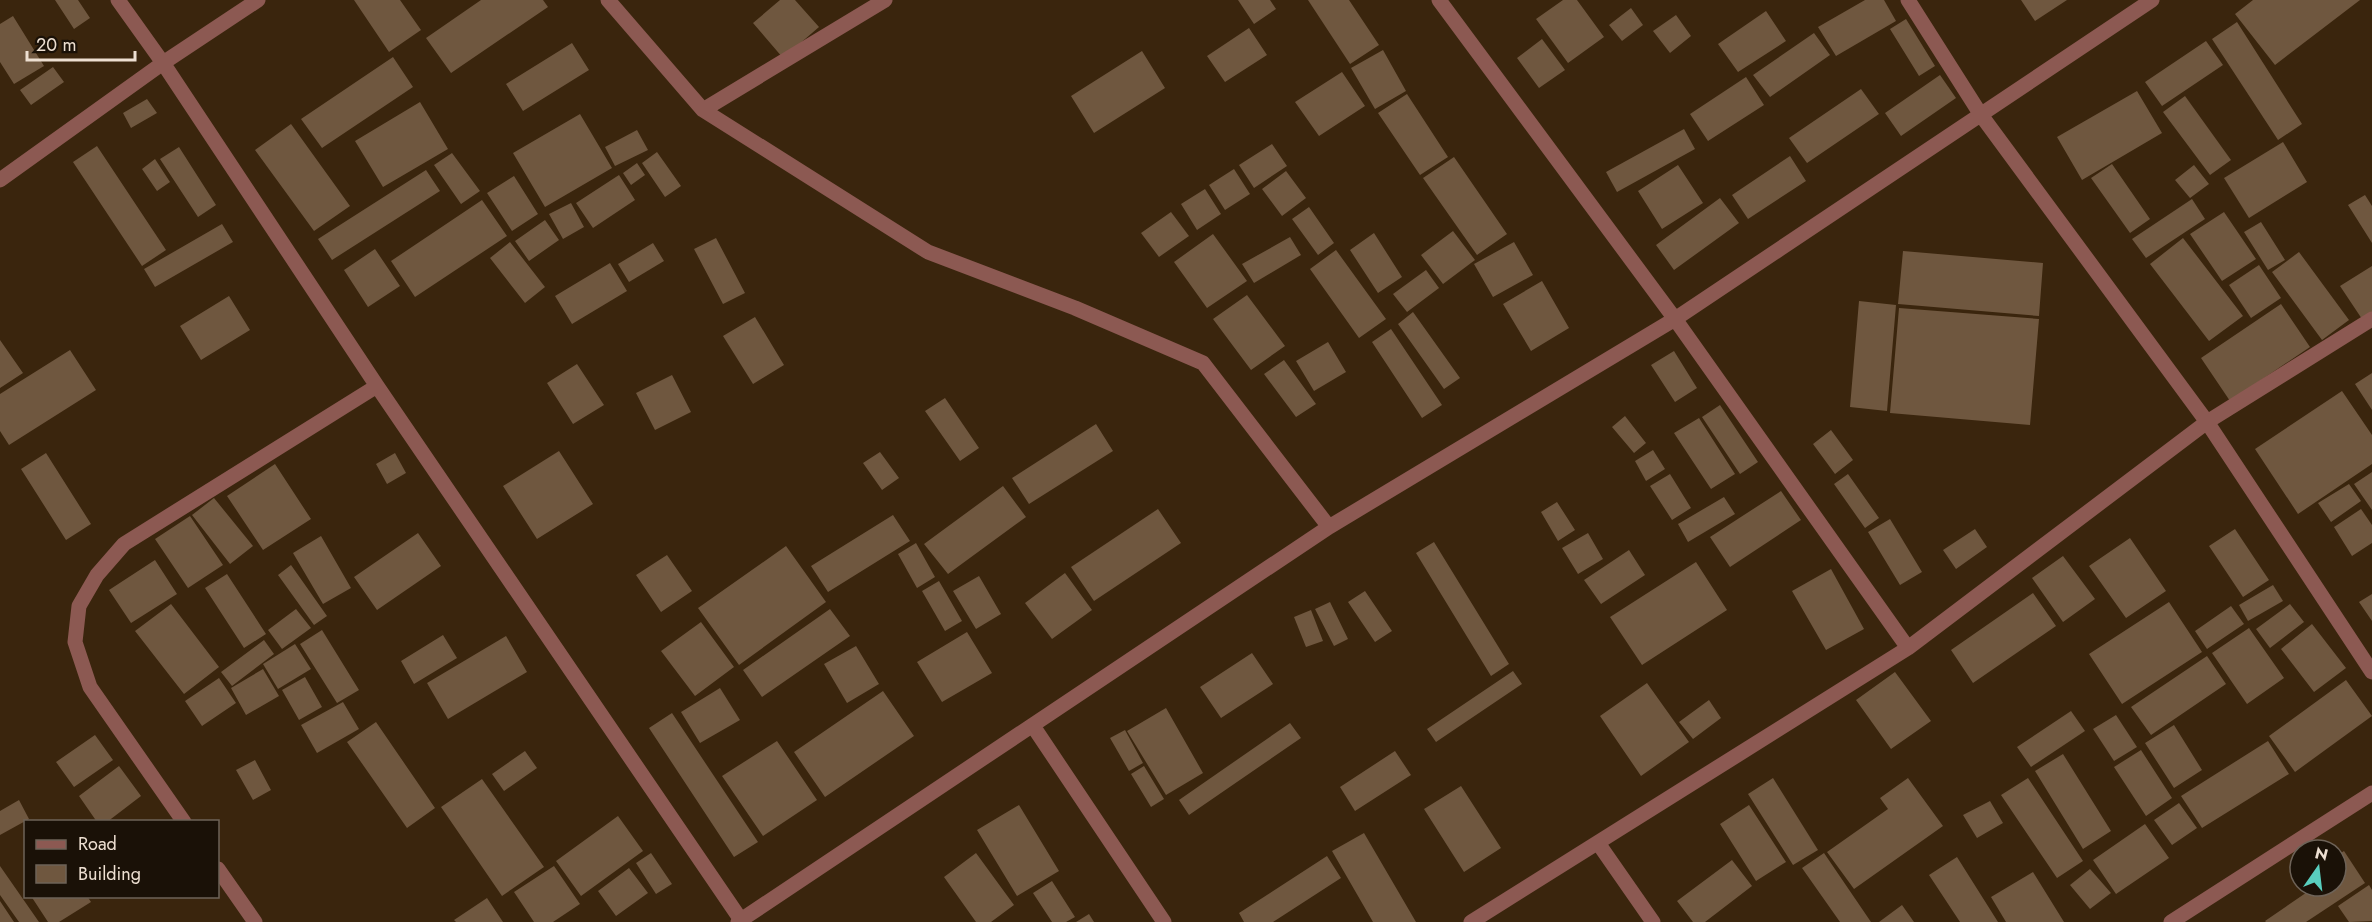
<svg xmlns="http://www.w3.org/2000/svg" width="2372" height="922" font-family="Jost,sans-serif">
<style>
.building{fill:#6f573f}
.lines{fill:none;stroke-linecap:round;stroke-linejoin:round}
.minor{stroke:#8c5952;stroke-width:15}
</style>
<rect width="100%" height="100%" fill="#3a250d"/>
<!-- building -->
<path class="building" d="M55 0H78L90 18 74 29Z
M354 0H400L421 30 389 52Z
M481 0H543L548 7 451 73 426 38Z
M780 0H795L819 27 783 58 753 23Z
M1238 0H1270L1276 9 1254 24Z
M1308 0H1349L1379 45 1350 64Z
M1563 0H1577L1604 37 1568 63 1536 19Z
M1865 0H1884L1896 21 1836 56 1818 27Z
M2021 0H2067L2035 21Z
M2253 0H2360L2275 65 2235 14Z
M1631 8 1643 25 1622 41 1609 25Z
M1766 11 1786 41 1738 72 1718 44Z
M1676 15 1691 36 1670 53 1653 31Z
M13 16 44 66 14 84 0 62V24Z
M1906 19 1935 66 1919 76 1890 29Z
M2237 22 2302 124 2278 140 2212 39Z
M1249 28 1267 55 1225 82 1207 56Z
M1814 33 1830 55 1770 97 1753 75Z
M1542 39 1565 70 1539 88 1517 58Z
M2206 41 2223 65 2162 106 2145 82Z
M572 43 589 70 523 111 506 84Z
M1383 50 1406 91 1375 109 1351 68Z
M1142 51 1165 88 1094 133 1071 96Z
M393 57 413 87 322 148 301 119Z
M53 67 64 82 31 105 20 90Z
M1342 72 1365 106 1319 136 1295 102Z
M1940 75 1956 98 1901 136 1885 113Z
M1746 77 1764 105 1708 141 1690 114Z
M1861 89 1879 114 1807 163 1789 138Z
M2137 91 2162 133 2082 180 2057 137Z
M1407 94 1448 157 1420 175 1378 113Z
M2185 96 2231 160 2210 175 2163 112Z
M147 99 157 113 131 128 123 113Z
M420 102 448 149 383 187 355 141Z
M580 114 612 168 545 207 513 153Z
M291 124 350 206 314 231 255 150Z
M1684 129 1695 149 1617 192 1606 172Z
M637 130 648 150 615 166 605 147Z
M2283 142 2307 182 2249 218 2224 178Z
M1272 144 1287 166 1254 188 1239 165Z
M97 146 166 250 142 266 73 162Z
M179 147 216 205 198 217 160 159Z
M657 152 681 186 665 197 642 163Z
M452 153 480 191 461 204 434 165Z
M1790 156 1806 181 1748 219 1732 195Z
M1454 157 1507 234 1477 255 1423 178Z
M155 159 170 182 157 191 142 169Z
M637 163 645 175 631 185 623 173Z
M2112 164 2150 219 2130 233 2091 178Z
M1678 165 1703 203 1662 229 1638 191Z
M2194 165 2209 184 2190 198 2175 180Z
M1234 169 1250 194 1225 210 1209 185Z
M426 170 440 191 332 260 318 239Z
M1286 171 1306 198 1282 216 1262 189Z
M619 175 635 200 593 228 576 203Z
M514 176 538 214 512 231 487 193Z
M1205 189 1221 214 1197 230 1181 204Z
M2365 195 2372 206V243L2348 205Z
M1720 198 1739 223 1674 270 1656 245Z
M2192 199 2205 219 2146 258 2132 239Z
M482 200 507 236 415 297 391 261Z
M571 203 584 227 563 239 549 214Z
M1309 207 1334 243 1318 255 1292 219Z
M1171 212 1189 236 1159 257 1141 233Z
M2224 212 2256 259 2222 281 2190 234Z
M545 220 559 240 529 261 515 241Z
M2261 222 2285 260 2268 270 2244 232Z
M222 224 233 242 155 287 144 269Z
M1453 231 1475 260 1443 284 1421 255Z
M1374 233 1402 277 1378 293 1350 250Z
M1213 234 1247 281 1207 308 1174 262Z
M1290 237 1301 255 1254 283 1242 264Z
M716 238 745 293 723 304 694 249Z
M2183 238 2243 316 2209 341 2150 264Z
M510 242 545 287 525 303 490 258Z
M1514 242 1533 275 1493 297 1474 264Z
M653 243 664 261 629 282 618 264Z
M375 249 400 286 368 307 344 270Z
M1336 250 1386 319 1359 338 1310 269Z
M1903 251 2043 263 2039 316 1898 304Z
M2299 252 2349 320 2322 340 2272 272Z
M610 263 627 291 572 324 555 296Z
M2259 265 2281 298 2251 318 2229 285Z
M2372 266V313L2362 319 2340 286Z
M1426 270 1439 288 1407 312 1393 294Z
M1542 281 1569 328 1531 351 1503 304Z
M1247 295 1285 346 1251 370 1213 319Z
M229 296 250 330 201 360 180 326Z
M1859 301 1896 305 1887 411 1850 407Z
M2281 304 2310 347 2230 401 2201 358Z
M1899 308 2039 319 2030 425 1890 413Z
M1413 312 1460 378 1444 389 1398 324Z
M755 317 784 365 753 384 723 336Z
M1391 329 1442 405 1422 418 1372 342Z
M0 340 23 373 0 388Z
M1328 342 1346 372 1314 391 1296 361Z
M70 350 96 390 9 445 0 431V394Z
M1674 351 1697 388 1675 402 1651 365Z
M1284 360 1316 404 1296 417 1264 374Z
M577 364 604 405 573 424 547 383Z
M2372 373V410L2355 384Z
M672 375 691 412 655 430 636 393Z
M2342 391 2372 435V464L2298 514 2255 449Z
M945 398 979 448 960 461 925 411Z
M1720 405 1758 462 1740 474 1702 417Z
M1625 416 1646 443 1634 453 1612 427Z
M1699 418 1735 474 1711 489 1674 433Z
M1096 424 1113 451 1029 504 1012 478Z
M1831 430 1853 460 1835 474 1813 444Z
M1653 450 1665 469 1646 481 1635 461Z
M559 451 593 504 537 539 503 486Z
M880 452 899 478 882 490 863 463Z
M46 453 91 524 66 540 21 469Z
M395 453 406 473 387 484 376 464Z
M275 464 311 519 263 550 227 496Z
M2372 472V510L2354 484Z
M1670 474 1691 508 1672 520 1650 486Z
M1848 474 1879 518 1865 528 1834 484Z
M2349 484 2361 501 2331 522 2318 503Z
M1003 486 1026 517 948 574 924 544Z
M1781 491 1801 520 1730 567 1710 537Z
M1724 497 1735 514 1688 542 1678 524Z
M214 498 253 546 230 564 192 515Z
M1557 502 1575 530 1558 541 1541 512Z
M1158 509 1181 543 1094 601 1071 567Z
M2361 509 2372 525V543L2352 556 2334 527Z
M893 515 910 541 828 592 811 566Z
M190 516 223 565 188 588 155 539Z
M1890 519 1922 572 1900 585 1868 532Z
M1975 529 1987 547 1956 569 1943 550Z
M2235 529 2269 580 2243 597 2209 546Z
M418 533 441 566 377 610 354 577Z
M1588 533 1603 559 1578 574 1562 548Z
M321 536 351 588 323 604 293 553Z
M2130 538 2166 591 2126 618 2089 566Z
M1434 542 1509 664 1491 676 1416 553Z
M916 543 935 577 917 588 898 554Z
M786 546 826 602 739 665 698 608Z
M1629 550 1645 575 1601 604 1584 580Z
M667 555 692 591 661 612 636 575Z
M2063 556 2095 599 2063 622 2032 578Z
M155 560 177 594 131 623 109 590Z
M1696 562 1727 610 1642 665 1610 617Z
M291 565 327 616 314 625 278 575Z
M1831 569 1864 629 1826 650 1792 591Z
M1065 573 1092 610 1052 639 1025 603Z
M227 574 266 634 244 648 205 588Z
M979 576 1001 614 976 629 953 591Z
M939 581 962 621 945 631 922 591Z
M2273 585 2283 601 2248 621 2239 605Z
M1365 591 1392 631 1375 642 1348 602Z
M2033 593 2056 626 1973 683 1951 650Z
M2372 594V621L2359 602Z
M1330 602 1348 639 1334 646 1315 609Z
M2169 602 2202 652 2122 704 2089 654Z
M171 604 219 667 184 694 135 631Z
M2290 604 2304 622 2270 648 2256 629Z
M2231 606 2244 624 2207 649 2195 631Z
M296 609 311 628 282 649 268 630Z
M830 609 850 636 762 697 743 670Z
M1311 610 1323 641 1306 647 1294 617Z
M701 622 734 667 695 696 661 651Z
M2312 624 2346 668 2314 692 2281 649Z
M2249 628 2284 678 2247 704 2212 653Z
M322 630 359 690 337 703 300 644Z
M967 632 992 673 942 702 917 662Z
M443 635 457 658 414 684 401 661Z
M506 636 527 672 448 719 427 683Z
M264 640 274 654 232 686 221 672Z
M295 644 311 669 278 689 263 664Z
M856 646 879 684 847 703 824 664Z
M1252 653 1273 684 1221 718 1200 687Z
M2207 656 2226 684 2151 735 2131 707Z
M263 669 279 696 246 715 231 688Z
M1513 671 1522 684 1436 742 1427 729Z
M1895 672 1931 721 1891 749 1856 700Z
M305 677 322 707 299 720 282 690Z
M219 678 236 703 202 726 185 701Z
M2346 680 2372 716 2295 772 2269 736Z
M1647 683 1689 742 1641 776 1600 716Z
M720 688 740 720 700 743 681 712Z
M883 691 914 736 825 797 794 752Z
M1709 700 1721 718 1693 739 1679 722Z
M343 702 359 729 317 753 301 725Z
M1166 708 1203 773 1166 795 1127 731Z
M2071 711 2085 731 2031 767 2017 747Z
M672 713 758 842 734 857 649 728Z
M2116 715 2137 747 2114 761 2093 729Z
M376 722 435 808 407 828 347 742Z
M1290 723 1301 738 1189 815 1179 800Z
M2174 725 2202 770 2174 788 2145 743Z
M1125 730 1143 763 1129 771 1110 738Z
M95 735 113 760 74 787 56 762Z
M777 741 817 800 763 836 722 776Z
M2268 741 2289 774 2202 828 2181 796Z
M2141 750 2172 798 2146 816 2114 767Z
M525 751 537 768 504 791 492 774Z
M1395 751 1411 775 1355 811 1340 787Z
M2063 754 2111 831 2083 849 2035 771Z
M255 760 271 790 253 800 236 770Z
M119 766 141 796 107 822H97L79 796Z
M1144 766 1164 799 1151 807 1131 774Z
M1773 778 1818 850 1793 865 1748 794Z
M1908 778 1943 826 1854 889 1827 852 1888 809 1880 798Z
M2028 778 2083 861 2057 878 2001 795Z
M482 779 544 867 502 896 441 807Z
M1461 786 1501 848 1464 872 1424 809Z
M19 800 29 819 0 835V811Z
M1990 801 2003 823 1977 838 1963 815Z
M2179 803 2197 828 2172 845 2154 820Z
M1019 805 1059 871 1017 896 977 830Z
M1749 805 1786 862 1756 881 1720 824Z
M618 816 643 851 581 896 556 861Z
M2145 824 2169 858 2116 894 2093 860Z
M1364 833 1416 922H1373L1332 851Z
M2344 851 2365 883 2306 922H2266L2265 921 2316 886H2336V856Z
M651 853 672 884 656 894 636 863Z
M976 853 1014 905 991 922H976L944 877Z
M1824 853 1871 922H1840L1802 868Z
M1327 856 1341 878 1273 922H1244L1239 913Z
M1957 857 1998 922H1960L1929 875Z
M1732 860 1752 886 1705 922H1693L1677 901Z
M0 866 39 922H19L0 895Z
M554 866 580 904 553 922H534L514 892Z
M629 868 648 893 616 916 598 891Z
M2090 869 2111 893 2090 909 2070 885Z
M2033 872 2064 922H2006L1991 897Z
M1052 881 1075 917 1066 922H1052L1033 893Z
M2369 885 2372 890V921L2349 922 2338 906Z
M31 896H87L91 902 59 922H48Z
M487 898 503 922H456L454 920Z
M0 901 14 922H0Z
M1902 905 1914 922H1879Z
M1089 914 1094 922H1076Z"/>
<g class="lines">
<!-- minor -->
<path class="minor" d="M118 0 163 63 377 386 741 920
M608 0 703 110 928 252 1075 308 1203 363 1329 527
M1439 0 1675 319 1908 648
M1908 0 1981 115 2207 422 2372 672
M703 110 885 0
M0 180 163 63 258 0
M1033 726 1164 922
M184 822 90 687 75 642 79 606 97 575 124 544 377 386
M1598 843 1653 922
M218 869 255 922
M738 922 1329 527 1675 319 2152 0
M1471 922 1908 648 2207 422 2372 319
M2171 922 2372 793"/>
</g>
<!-- legend -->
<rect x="24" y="820" width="195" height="78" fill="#1a1107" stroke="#6e6358" stroke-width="1.5"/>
<rect x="36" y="840" width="30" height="9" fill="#8c5952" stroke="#6e6358" stroke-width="1.5"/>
<text x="78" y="850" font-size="18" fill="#eddfd1">Road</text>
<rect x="36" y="865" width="30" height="18" fill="#6f573f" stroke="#6e6358" stroke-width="1.5"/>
<text x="78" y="880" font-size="18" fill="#eddfd1">Building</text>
<!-- north arrow -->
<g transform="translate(2318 868) rotate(14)"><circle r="28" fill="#1a1107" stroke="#6e6358" stroke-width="1.5"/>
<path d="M0-4.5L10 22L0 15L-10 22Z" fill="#59cebe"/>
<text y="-9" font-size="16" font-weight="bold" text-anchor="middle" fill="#eddfd1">N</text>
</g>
<!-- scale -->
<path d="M27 51v9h108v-9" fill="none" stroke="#eddfd1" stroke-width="3"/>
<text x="36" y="51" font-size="18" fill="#eddfd1" stroke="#1a1107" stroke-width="4.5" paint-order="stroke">20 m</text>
</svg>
